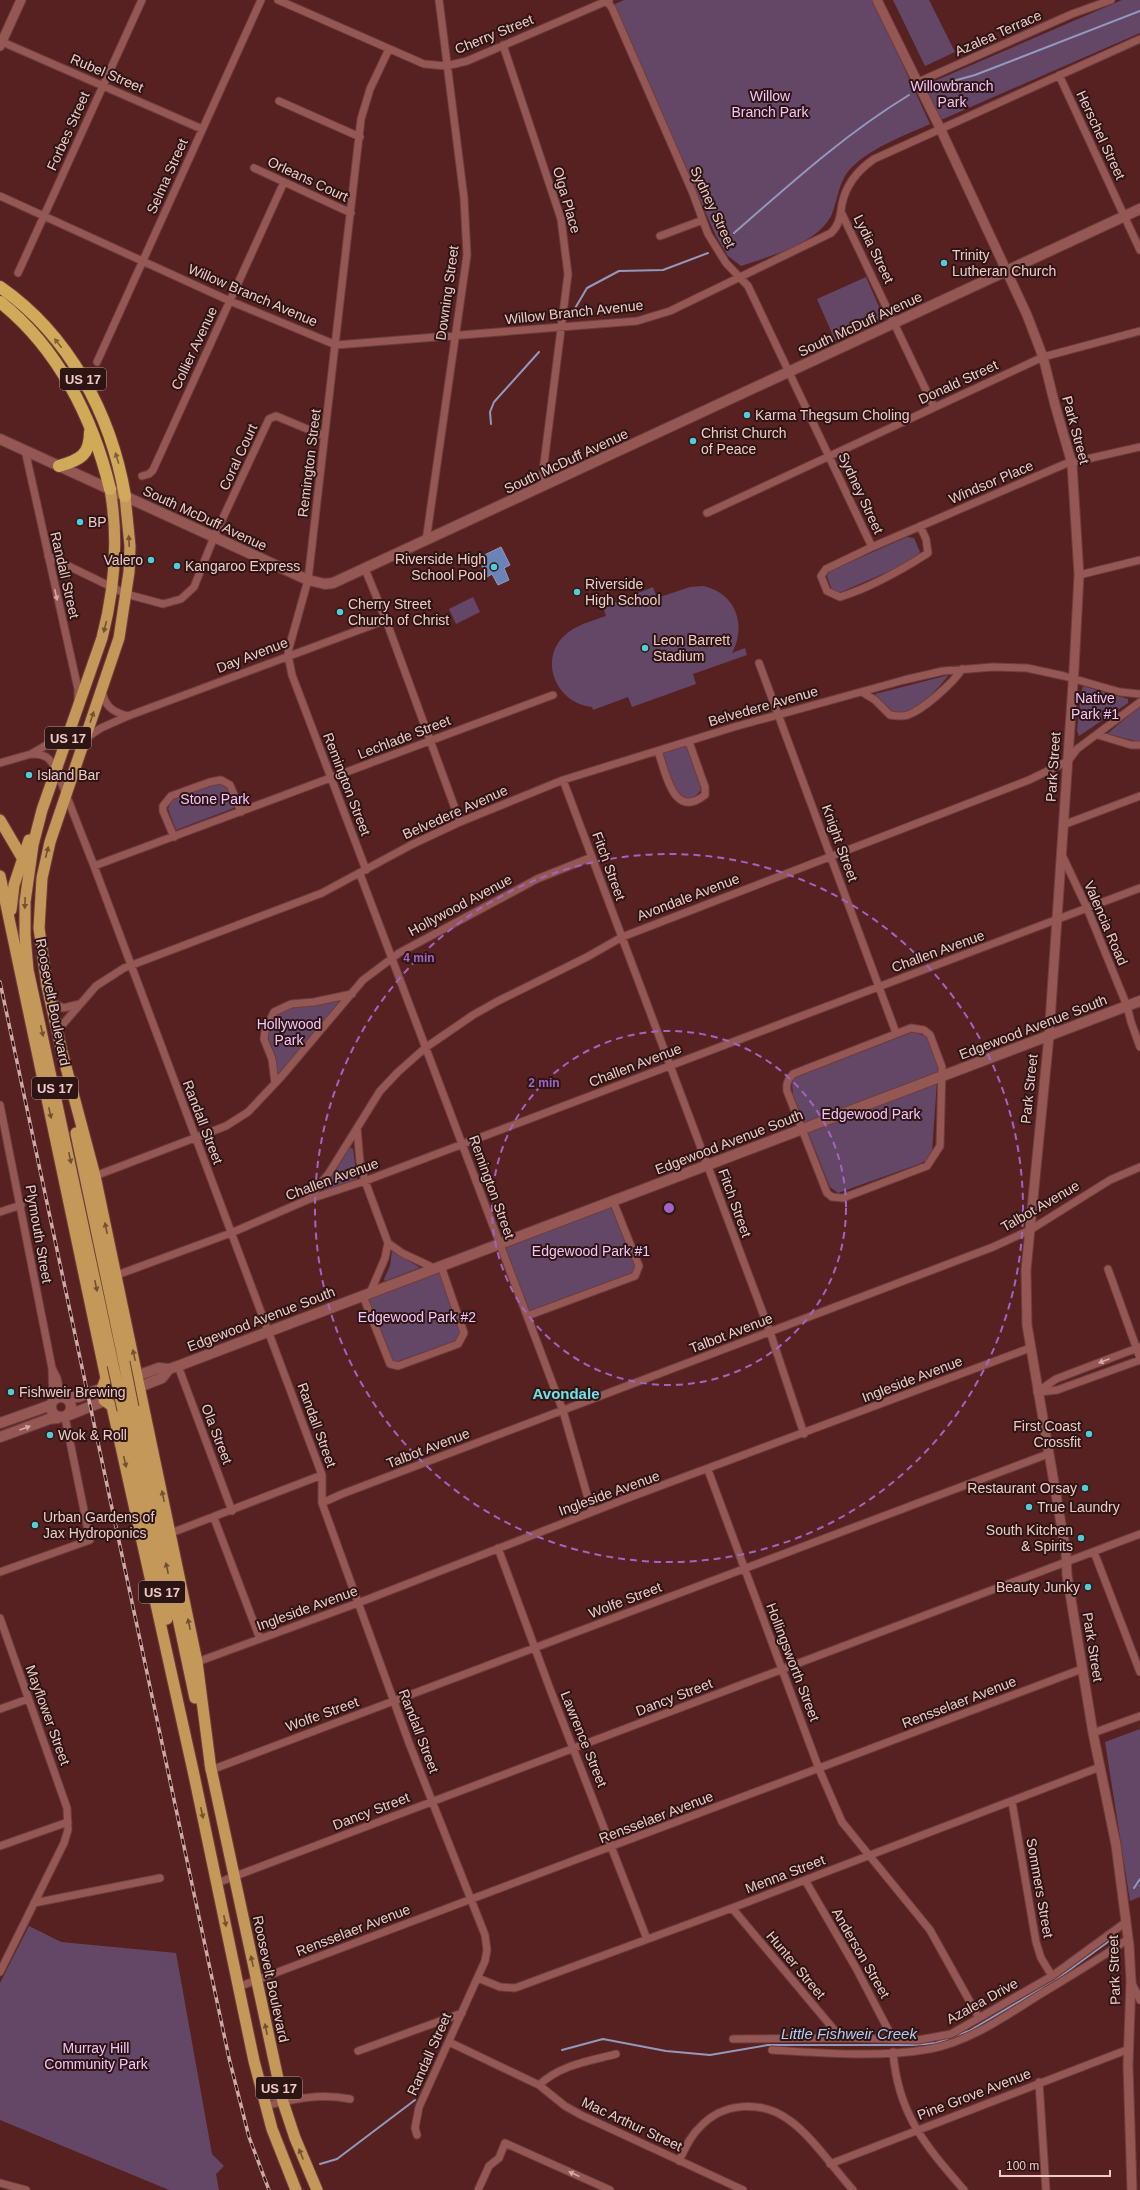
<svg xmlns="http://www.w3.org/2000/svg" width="1140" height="2190" font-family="Arial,sans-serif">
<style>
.green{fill:#644767}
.water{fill:#6a84b7;stroke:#9299bc}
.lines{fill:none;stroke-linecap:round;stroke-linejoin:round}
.stream{stroke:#9299bc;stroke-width:2}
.minor-casing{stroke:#6d3d3e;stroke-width:9}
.tertiary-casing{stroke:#6d3d3e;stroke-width:11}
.secondary-casing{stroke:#6d3d3e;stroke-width:12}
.trunk-casing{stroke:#6d3d3e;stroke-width:13}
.motorway-casing{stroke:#6d3d3e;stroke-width:14}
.minor{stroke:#945754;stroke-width:7}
.tertiary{stroke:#945754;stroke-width:9}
.secondary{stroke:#945754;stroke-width:10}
.trunk{stroke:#c49858;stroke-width:11}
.motorway{stroke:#d0a959;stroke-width:12}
.rail-casing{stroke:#cfa7a5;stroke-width:3.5}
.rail{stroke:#2d1514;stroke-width:2;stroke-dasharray:6;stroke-linecap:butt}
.trunk-bridge-casing{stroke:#6d3d3e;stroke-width:13;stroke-linecap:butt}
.trunk-bridge{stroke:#c49858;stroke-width:11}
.oneway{fill:#7e5f36}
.oneway2{fill:#715033}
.oneway3{fill:#d3a8a5}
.ring{fill:none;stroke:#a363c2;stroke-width:2;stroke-dasharray:7 5}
.poi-dot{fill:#52ccd6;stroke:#2d1514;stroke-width:1.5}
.labels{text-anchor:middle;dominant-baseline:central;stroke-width:4;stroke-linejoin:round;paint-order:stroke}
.shield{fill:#2d1514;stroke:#b49492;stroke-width:1}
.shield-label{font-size:13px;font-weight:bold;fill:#eecac8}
.street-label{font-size:14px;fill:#eecac8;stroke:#2d1514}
.park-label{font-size:14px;fill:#f5c4fa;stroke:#2d1514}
.poi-label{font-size:14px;fill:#eecac8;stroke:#2d1514;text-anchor:start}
.neighbourhood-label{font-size:15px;font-weight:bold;fill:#74e0ea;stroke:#2d1514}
.water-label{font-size:15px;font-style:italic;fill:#b4cbf8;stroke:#2d1514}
.centre{fill:#a363c2;stroke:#2d1514;stroke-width:2}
.ring-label{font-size:12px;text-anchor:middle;font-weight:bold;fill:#a363c2;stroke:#2d1514;stroke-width:4;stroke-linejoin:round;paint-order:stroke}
</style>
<rect width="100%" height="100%" fill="#582121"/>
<!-- green -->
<path class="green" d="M624 0H873L930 124C904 136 874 146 852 167 839 180 838 198 832 214 818 244 770 256 741 266L728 256 716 236 613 5Z
M893 0H929L955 52 925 66Z
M1122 0H1140V33L941 120 923 86Z
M866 277 884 318 835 340 817 299Z
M907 537 914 538 920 552 915 560 839 593 832 590 827 576 830 571Z
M703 586C736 593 747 625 732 653L745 648 747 655 693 674 696 684 632 707 628 697 593 710 592 707C557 704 538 661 564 636 575 625 592 621 606 616L603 607 653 587 657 598 690 587Z
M473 597 480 612 456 624 449 609Z
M949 675C937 689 910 723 890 710 883 706 879 700 875 694Z
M1083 686 1128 699V703L1079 736 1077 731 1081 693Z
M1140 706V742L1107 734Z
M689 744 702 786C699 797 690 800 679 798L674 788 662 753Z
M221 782C229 787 237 798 234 808L176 830 168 809 171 800 214 783Z
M336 1000 339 1002V1006L280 1074H277C269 1055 259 1016 286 1008 301 1003 320 1003 336 1000Z
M913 1032 926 1036 938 1067 932 1152 927 1160 919 1164 838 1193 830 1187 793 1095 792 1081 795 1077Z
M349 1147 353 1149 357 1179 316 1194 343 1159Z
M611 1207 637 1271 529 1311 505 1247Z
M392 1251 419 1267V1268L385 1281 384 1279 390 1266Z
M439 1272 463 1338 393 1363 368 1298Z
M1140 1729V1897L1130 1901 1105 1742Z
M29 1926 61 1942 176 1953 212 2154 224 2166 216 2174 219 2190H169L0 2120V1983Z"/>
<!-- water -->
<path class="water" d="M501 547 510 565 504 568 509 580 498 585 492 574 487 577 478 558Z"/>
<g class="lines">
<!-- stream -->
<path class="stream" d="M935 86 975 75 1140 11
M734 233C790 184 845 134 909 95
M574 310 587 288 619 271 663 270 708 253
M491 424 490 412 494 402 539 352
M1134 1888 1140 1879
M954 2036 969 2031 1054 1981 1112 1939
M562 2050 603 2039 666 2051 710 2055 768 2045H912L936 2043 950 2038
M320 2164 337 2159 415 2100"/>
<!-- minor casing -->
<g class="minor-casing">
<path id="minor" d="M278 0 424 64 446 66 467 61 609 0
M606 0 612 8 692 191 708 234 726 263 748 286 872 547
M0 41 202 129
M503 45 561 219 568 274 541 487
M1059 75 1140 250
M918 82 1072 14 1111 0
M279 101 360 137
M254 168 351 213
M0 196 230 301 336 345 637 321 670 311 831 233C840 224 840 216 842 204 846 184 858 170 874 159L1140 39
M841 212 934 407
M660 236 703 220
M18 273 142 0
M97 362 261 0
M25 450 78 689V700
M142 476 149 474 153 470 284 182
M707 513 1043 357 1140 331
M920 526 926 539 928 553C900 571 872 587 840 597L827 591 821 576 826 569 872 547 1065 464 1140 447
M426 541 467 255 464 198 439 0
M48 556 126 594 163 604 181 599 194 587 214 537 269 419 276 416 324 436
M365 569 386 620 460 822
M1079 575 1140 560
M759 663 896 1033
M102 691C105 707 113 712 128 716
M862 692 875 700 890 715C896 716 902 717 908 715 924 709 953 683 962 669
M1098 735 1131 745H1140
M86 738 101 728 128 716 386 620
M658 751C666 773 673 820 705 795V787L689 742
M31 754C45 754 49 757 56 769L94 866 322 1475V1503L409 1743 485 1935 487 1950 485 1961 419 2107 415 2128 417 2135
M0 763 31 754 69 732
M563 780 770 1332 804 1434
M1063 825 1140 796
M174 837 163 811V806L171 796 210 782 221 780 230 785 241 812
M1062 855 1087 908 1127 1006 1131 1022 1140 1047
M94 866 553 695
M366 870 292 675 288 655 289 648 308 580 361 119 370 89 389 49
M360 874 563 1411 592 1512
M50 1001 63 1008 80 1004
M911 1028 924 1030 930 1035 942 1067 940 1146 927 1166 843 1198 832 1197 827 1193 787 1091C786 1083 788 1079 793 1074Z
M57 1031 96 986 124 968 322 893 411 845 460 822 563 780 734 727 904 680 943 671 993 667 1027 668 1064 676 1120 692 1140 694
M275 1083 272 1059 264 1039 265 1031 274 1012 291 1004 314 1002 352 994
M0 1105 52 1368 53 1400
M357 1128 360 1162 365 1181 388 1243 402 1253 434 1268
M95 1176 226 1126 248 1112 281 1077 363 980 399 953 537 879 592 857
M307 1200 329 1173 380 1091 398 1072 425 1048 473 1015 498 1001 587 957 622 937 1029 780 1068 761 1077 749 1140 702
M0 1212 21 1205
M1108 1269 1140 1358
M117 1275 231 1233 307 1200 365 1181 1140 888
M370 1293 385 1258 388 1243
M363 1296 390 1364 398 1366 458 1344 464 1333 441 1266
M527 1316 635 1276 639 1266 613 1201
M178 1366 232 1511
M52 1368 57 1378 61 1397
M1037 1392 1056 1379 1140 1347
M1040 1392 1057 1390 1140 1360
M708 1470 819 1769 842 1822 930 1930 979 2018
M322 1503 342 1494 993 1247 1030 1230 1110 1180 1140 1167
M214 1518 260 1639
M171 1533 322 1475
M498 1548 550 1689 647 1939
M1094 1552 1140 1672
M0 1572 90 1540 65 1417
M0 1618 67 1808 68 1830 64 1843 0 1972
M197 1662 358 1603 628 1498 1030 1348
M0 1709 28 1699
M1093 1733 1140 1716
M211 1770 1048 1454
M1012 1802 1036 1942 1041 1958 1052 1976
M0 1846 68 1822
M805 1880 856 1968 893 2039
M217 1883 1140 1534
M34 1903 160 1878
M732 1908 841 2038
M478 1978 500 1987 515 1988 732 1908 1100 1767
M1131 1981 1140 2000
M238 1987 1082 1669
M733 2039 841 2038 918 2040 951 2034 1052 1976 1126 1922
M449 2042 539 2085 565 2106 581 2115 743 2190
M772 2050C824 2053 878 2058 930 2049 972 2041 1008 2014 1044 1992 1072 1975 1101 1958 1128 1939
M358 2051 462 2013
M893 2052C898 2114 925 2145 964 2190
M1039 2082 1046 2190
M539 2085C560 2065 589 2061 616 2054
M265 2106C294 2099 320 2093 350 2099
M679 2161C685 2149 690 2136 700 2127 723 2102 762 2100 789 2120 810 2134 835 2170 853 2190
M830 2164 1129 2049
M0 2183 26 2190
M478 2190 489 2166 499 2158 505 2143 610 2190"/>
</g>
<!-- tertiary casing -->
<g class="tertiary-casing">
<path id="tertiary" d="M877 0 940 128 1027 315 1043 357 1055 405 1072 464 1079 575 1074 669 1049 1036 1026 1270 1027 1325 1066 1553 1067 1575 1093 1733 1116 1845 1129 1945 1131 1981 1128 2065 1132 2190
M0 46 21 0"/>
</g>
<!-- secondary casing -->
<g class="secondary-casing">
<path id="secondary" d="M0 439 308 580 325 584 333 583 1140 209
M51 1407a10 10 0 1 1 20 0a10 10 0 1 1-20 0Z
M64 1397H78L159 1368 169 1369 178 1366 1140 1001
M69 1415 162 1378 169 1369
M0 1423 51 1405
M0 1437 49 1419 58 1418"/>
</g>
<!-- trunk casing -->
<g class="trunk-casing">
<path id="trunk" d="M110 489C119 540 115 588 102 638L42 810 33 845 25 902V936L28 970 113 1365
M125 496 130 546 129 572 119 638 50 842 42 878 39 928 47 986 62 1052 95 1176 197 1662 211 1770
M0 820 24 861
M0 876 106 1378 102 1389
M11 910 14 885 29 840
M76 1133 124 1362
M104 1400 112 1406 194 1775 254 2061 272 2129 296 2190
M133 1407 195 1698
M123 1410 167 1619
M210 1764 283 2102 295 2138 317 2190"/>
</g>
<!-- motorway casing -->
<g class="motorway-casing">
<path id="motorway" d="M0 287C69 335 111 414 125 496
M0 302C58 348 93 418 110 489
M59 466C80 460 90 455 90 432"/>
</g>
<!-- minor -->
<use href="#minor" class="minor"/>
<!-- tertiary -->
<use href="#tertiary" class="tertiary"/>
<!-- secondary -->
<use href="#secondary" class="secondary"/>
<!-- trunk -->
<use href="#trunk" class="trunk"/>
<!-- motorway -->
<use href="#motorway" class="motorway"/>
<!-- rail casing -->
<g class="rail-casing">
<path id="rail" d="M0 982 229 2058 249 2137 269 2190"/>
</g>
<!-- rail -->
<use href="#rail" class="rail"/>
<!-- trunk-bridge casing -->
<g class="trunk-bridge-casing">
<path id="trunk-bridge" d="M124 1362 133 1407
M113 1365 123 1410"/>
</g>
<!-- trunk-bridge -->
<use href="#trunk-bridge" class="trunk-bridge"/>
</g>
<!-- one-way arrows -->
<defs><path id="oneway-solid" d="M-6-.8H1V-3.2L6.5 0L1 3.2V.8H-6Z"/></defs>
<g class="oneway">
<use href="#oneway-solid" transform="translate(58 343) rotate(-128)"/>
<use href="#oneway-solid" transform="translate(117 458) rotate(-107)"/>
</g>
<g class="oneway2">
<use href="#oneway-solid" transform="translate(129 541) rotate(-93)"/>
<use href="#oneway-solid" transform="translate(105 627) rotate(104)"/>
<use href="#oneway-solid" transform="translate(92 717) rotate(-71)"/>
<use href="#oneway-solid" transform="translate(47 852) rotate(-76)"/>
<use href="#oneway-solid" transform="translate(25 903) rotate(92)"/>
<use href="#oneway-solid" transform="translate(42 1031) rotate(77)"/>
<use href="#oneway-solid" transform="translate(50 1113) rotate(78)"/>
<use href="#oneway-solid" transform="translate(70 1158) rotate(78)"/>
<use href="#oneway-solid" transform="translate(106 1228) rotate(-102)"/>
<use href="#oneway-solid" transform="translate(96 1286) rotate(78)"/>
<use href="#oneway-solid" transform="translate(134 1355) rotate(-102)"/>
<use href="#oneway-solid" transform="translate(125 1462) rotate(77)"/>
<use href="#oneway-solid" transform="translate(163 1496) rotate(-102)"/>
<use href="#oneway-solid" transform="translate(167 1568) rotate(-102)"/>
<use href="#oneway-solid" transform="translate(189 1624) rotate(-102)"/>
<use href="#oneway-solid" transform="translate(202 1813) rotate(78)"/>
<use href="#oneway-solid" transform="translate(225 1921) rotate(78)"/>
<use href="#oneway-solid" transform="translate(252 1961) rotate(-102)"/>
<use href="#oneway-solid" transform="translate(266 2029) rotate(-102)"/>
<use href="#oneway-solid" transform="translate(301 2154) rotate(-112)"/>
</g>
<g class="oneway3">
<use href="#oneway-solid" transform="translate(56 595) rotate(77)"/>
<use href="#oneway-solid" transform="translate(1104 1361) rotate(159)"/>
<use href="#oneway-solid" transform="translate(25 1428) rotate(-20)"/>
<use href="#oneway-solid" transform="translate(574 2174) rotate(-156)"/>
</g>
<!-- distance rings -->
<g class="ring">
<circle cx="669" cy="1208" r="177"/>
<circle cx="669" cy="1208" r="354"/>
</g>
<!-- markers -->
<g class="poi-dot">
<circle cx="944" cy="263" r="4"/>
<circle cx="747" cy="415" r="4"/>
<circle cx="693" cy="441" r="4"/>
<circle cx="80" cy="522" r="4"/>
<circle cx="151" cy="560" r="4"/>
<circle cx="177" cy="566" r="4"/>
<circle cx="494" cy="567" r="4"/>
<circle cx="577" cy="592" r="4"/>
<circle cx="340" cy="612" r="4"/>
<circle cx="645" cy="648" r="4"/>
<circle cx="29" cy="775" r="4"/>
<circle cx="11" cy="1392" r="4"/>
<circle cx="1089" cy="1434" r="4"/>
<circle cx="50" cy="1435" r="4"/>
<circle cx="1085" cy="1488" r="4"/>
<circle cx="1029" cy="1507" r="4"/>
<circle cx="35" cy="1525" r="4"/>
<circle cx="1081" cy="1538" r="4"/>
<circle cx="1088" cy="1587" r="4"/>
</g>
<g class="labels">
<!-- shield labels -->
<g class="shield">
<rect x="60" y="368" width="46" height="22" rx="3"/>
<rect x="45" y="727" width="46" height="22" rx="3"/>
<rect x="32" y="1077" width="46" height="22" rx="3"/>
<rect x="139" y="1581" width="46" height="22" rx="3"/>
<rect x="256" y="2077" width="46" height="22" rx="3"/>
</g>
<g class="shield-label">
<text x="83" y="379">US 17</text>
<text x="68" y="738">US 17</text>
<text x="55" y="1088">US 17</text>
<text x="162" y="1592">US 17</text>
<text x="279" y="2088">US 17</text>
</g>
<!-- street labels -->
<g class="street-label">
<text transform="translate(998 33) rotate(-24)">Azalea Terrace</text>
<text transform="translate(494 34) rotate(-22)">Cherry Street</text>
<text transform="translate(107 73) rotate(23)">Rubel Street</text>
<text transform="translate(68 131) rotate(-66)">Forbes Street</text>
<text transform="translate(1101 135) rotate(65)">Herschel Street</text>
<text transform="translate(167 176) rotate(-66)">Selma Street</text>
<text transform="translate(308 179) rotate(25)">Orleans Court</text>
<text transform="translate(567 200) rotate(74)">Olga Place</text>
<text transform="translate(713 207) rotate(65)">Sydney Street</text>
<text transform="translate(874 249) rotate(64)">Lydia Street</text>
<text transform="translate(447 293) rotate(-82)">Downing Street</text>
<text transform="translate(253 295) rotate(23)">Willow Branch Avenue</text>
<text transform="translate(574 312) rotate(-6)">Willow Branch Avenue</text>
<text transform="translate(860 324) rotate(-25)">South McDuff Avenue</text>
<text transform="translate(194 348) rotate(-65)">Collier Avenue</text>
<text transform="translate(958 382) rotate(-25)">Donald Street</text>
<text transform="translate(1076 430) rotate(75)">Park Street</text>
<text transform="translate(238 457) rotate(-65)">Coral Court</text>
<text transform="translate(566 461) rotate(-25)">South McDuff Avenue</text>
<text transform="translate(309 463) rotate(-83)">Remington Street</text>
<text transform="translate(991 482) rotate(-23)">Windsor Place</text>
<text transform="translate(861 493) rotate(65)">Sydney Street</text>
<text transform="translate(205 518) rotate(25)">South McDuff Avenue</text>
<text transform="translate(65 575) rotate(77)">Randall Street</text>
<text transform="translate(252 655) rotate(-21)">Day Avenue</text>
<text transform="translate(763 706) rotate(-16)">Belvedere Avenue</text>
<text transform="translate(404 737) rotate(-21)">Lechlade Street</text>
<text transform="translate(1053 767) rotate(-86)">Park Street</text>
<text transform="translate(347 784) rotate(69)">Remington Street</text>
<text transform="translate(455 812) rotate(-24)">Belvedere Avenue</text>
<text transform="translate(840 843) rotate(70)">Knight Street</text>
<text transform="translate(609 866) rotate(70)">Fitch Street</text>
<text transform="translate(688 897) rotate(-21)">Avondale Avenue</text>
<text transform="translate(460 905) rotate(-28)">Hollywood Avenue</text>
<text transform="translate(1106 923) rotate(67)">Valencia Road</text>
<text transform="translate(938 951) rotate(-20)">Challen Avenue</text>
<text transform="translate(53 1002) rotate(79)">Roosevelt Boulevard</text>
<text transform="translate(1033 1027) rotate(-21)">Edgewood Avenue South</text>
<text transform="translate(635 1065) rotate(-21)">Challen Avenue</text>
<text transform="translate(1029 1089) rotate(-84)">Park Street</text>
<text transform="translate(203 1122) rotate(69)">Randall Street</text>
<text transform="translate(729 1142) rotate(-21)">Edgewood Avenue South</text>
<text transform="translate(332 1179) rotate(-20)">Challen Avenue</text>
<text transform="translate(492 1187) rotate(70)">Remington Street</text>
<text transform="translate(735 1203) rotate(70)">Fitch Street</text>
<text transform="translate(1040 1206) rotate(-30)">Talbot Avenue</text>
<text transform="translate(39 1234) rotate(80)">Plymouth Street</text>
<text transform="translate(261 1319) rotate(-21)">Edgewood Avenue South</text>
<text transform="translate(731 1333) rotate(-21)">Talbot Avenue</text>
<text transform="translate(912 1379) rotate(-21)">Ingleside Avenue</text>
<text transform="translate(317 1425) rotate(70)">Randall Street</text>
<text transform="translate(217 1434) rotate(69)">Ola Street</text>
<text transform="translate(428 1448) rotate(-21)">Talbot Avenue</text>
<text transform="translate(609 1493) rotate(-20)">Ingleside Avenue</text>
<text transform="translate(625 1600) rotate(-21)">Wolfe Street</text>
<text transform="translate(307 1608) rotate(-20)">Ingleside Avenue</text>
<text transform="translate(1093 1647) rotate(81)">Park Street</text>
<text transform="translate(793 1662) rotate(69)">Hollingsworth Street</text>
<text transform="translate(674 1697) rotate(-21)">Dancy Street</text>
<text transform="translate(959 1702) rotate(-21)">Rensselaer Avenue</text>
<text transform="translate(322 1714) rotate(-20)">Wolfe Street</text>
<text transform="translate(48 1715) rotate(70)">Mayflower Street</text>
<text transform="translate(419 1731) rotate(69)">Randall Street</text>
<text transform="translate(584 1739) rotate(68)">Lawrence Street</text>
<text transform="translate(371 1811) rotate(-21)">Dancy Street</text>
<text transform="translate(656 1817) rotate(-21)">Rensselaer Avenue</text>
<text transform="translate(785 1874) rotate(-21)">Menna Street</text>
<text transform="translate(1040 1888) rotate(80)">Sommers Street</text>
<text transform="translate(353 1930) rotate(-21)">Rensselaer Avenue</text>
<text transform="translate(861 1953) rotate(60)">Anderson Street</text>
<text transform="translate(796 1965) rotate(50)">Hunter Street</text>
<text transform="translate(1114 1970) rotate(-92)">Park Street</text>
<text transform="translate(271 1979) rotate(78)">Roosevelt Boulevard</text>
<text transform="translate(982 2001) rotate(-29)">Azalea Drive</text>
<text transform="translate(429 2054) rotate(-66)">Randall Street</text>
<text transform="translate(974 2094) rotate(-21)">Pine Grove Avenue</text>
<text transform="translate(632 2124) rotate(25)">Mac Arthur Street</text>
</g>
<!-- park labels -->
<g class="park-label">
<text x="952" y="86">Willowbranch<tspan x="952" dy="16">Park</tspan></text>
<text x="770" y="96">Willow<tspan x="770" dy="16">Branch Park</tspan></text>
<text x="1095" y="698">Native<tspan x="1095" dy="16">Park #1</tspan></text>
<text x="215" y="799">Stone Park</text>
<text x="289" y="1024">Hollywood<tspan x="289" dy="16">Park</tspan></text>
<text x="871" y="1114">Edgewood Park</text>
<text x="591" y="1251">Edgewood Park #1</text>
<text x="417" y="1317">Edgewood Park #2</text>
<text x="96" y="2048">Murray Hill<tspan x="96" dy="16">Community Park</tspan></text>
</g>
<!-- poi labels -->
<g class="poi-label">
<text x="952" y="255">Trinity<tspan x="952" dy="16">Lutheran Church</tspan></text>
<text x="755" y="415">Karma Thegsum Choling</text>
<text x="701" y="433">Christ Church<tspan x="701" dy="16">of Peace</tspan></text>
<text x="88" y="522">BP</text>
<text x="486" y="559" text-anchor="end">Riverside High<tspan x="486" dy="16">School Pool</tspan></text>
<text x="143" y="560" text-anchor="end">Valero</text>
<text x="185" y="566">Kangaroo Express</text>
<text x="585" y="584">Riverside<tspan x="585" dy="16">High School</tspan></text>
<text x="348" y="604">Cherry Street<tspan x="348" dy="16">Church of Christ</tspan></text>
<text x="653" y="640">Leon Barrett<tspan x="653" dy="16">Stadium</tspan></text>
<text x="37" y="775">Island Bar</text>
<text x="19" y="1392">Fishweir Brewing</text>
<text x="1081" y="1426" text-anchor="end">First Coast<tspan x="1081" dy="16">Crossfit</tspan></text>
<text x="58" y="1435">Wok &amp; Roll</text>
<text x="1077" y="1488" text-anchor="end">Restaurant Orsay</text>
<text x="1037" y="1507">True Laundry</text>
<text x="43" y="1517">Urban Gardens of<tspan x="43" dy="16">Jax Hydroponics</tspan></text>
<text x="1073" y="1530" text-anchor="end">South Kitchen<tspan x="1073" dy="16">&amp; Spirits</tspan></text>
<text x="1080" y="1587" text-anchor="end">Beauty Junky</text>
</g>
<!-- neighbourhood labels -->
<g class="neighbourhood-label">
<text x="566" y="1393">Avondale</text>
</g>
<!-- water labels -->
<g class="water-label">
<text x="849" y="2033">Little Fishweir Creek</text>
</g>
</g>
<circle cx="669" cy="1208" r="6" class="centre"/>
<g class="ring-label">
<text x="419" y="962">4 min</text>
<text x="544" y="1087">2 min</text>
</g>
<!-- scale -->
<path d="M1000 2170v6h110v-6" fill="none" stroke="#eecac8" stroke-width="2"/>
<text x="1006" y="2170" font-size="12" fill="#eecac8" stroke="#2d1514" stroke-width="3" paint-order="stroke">100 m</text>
</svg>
